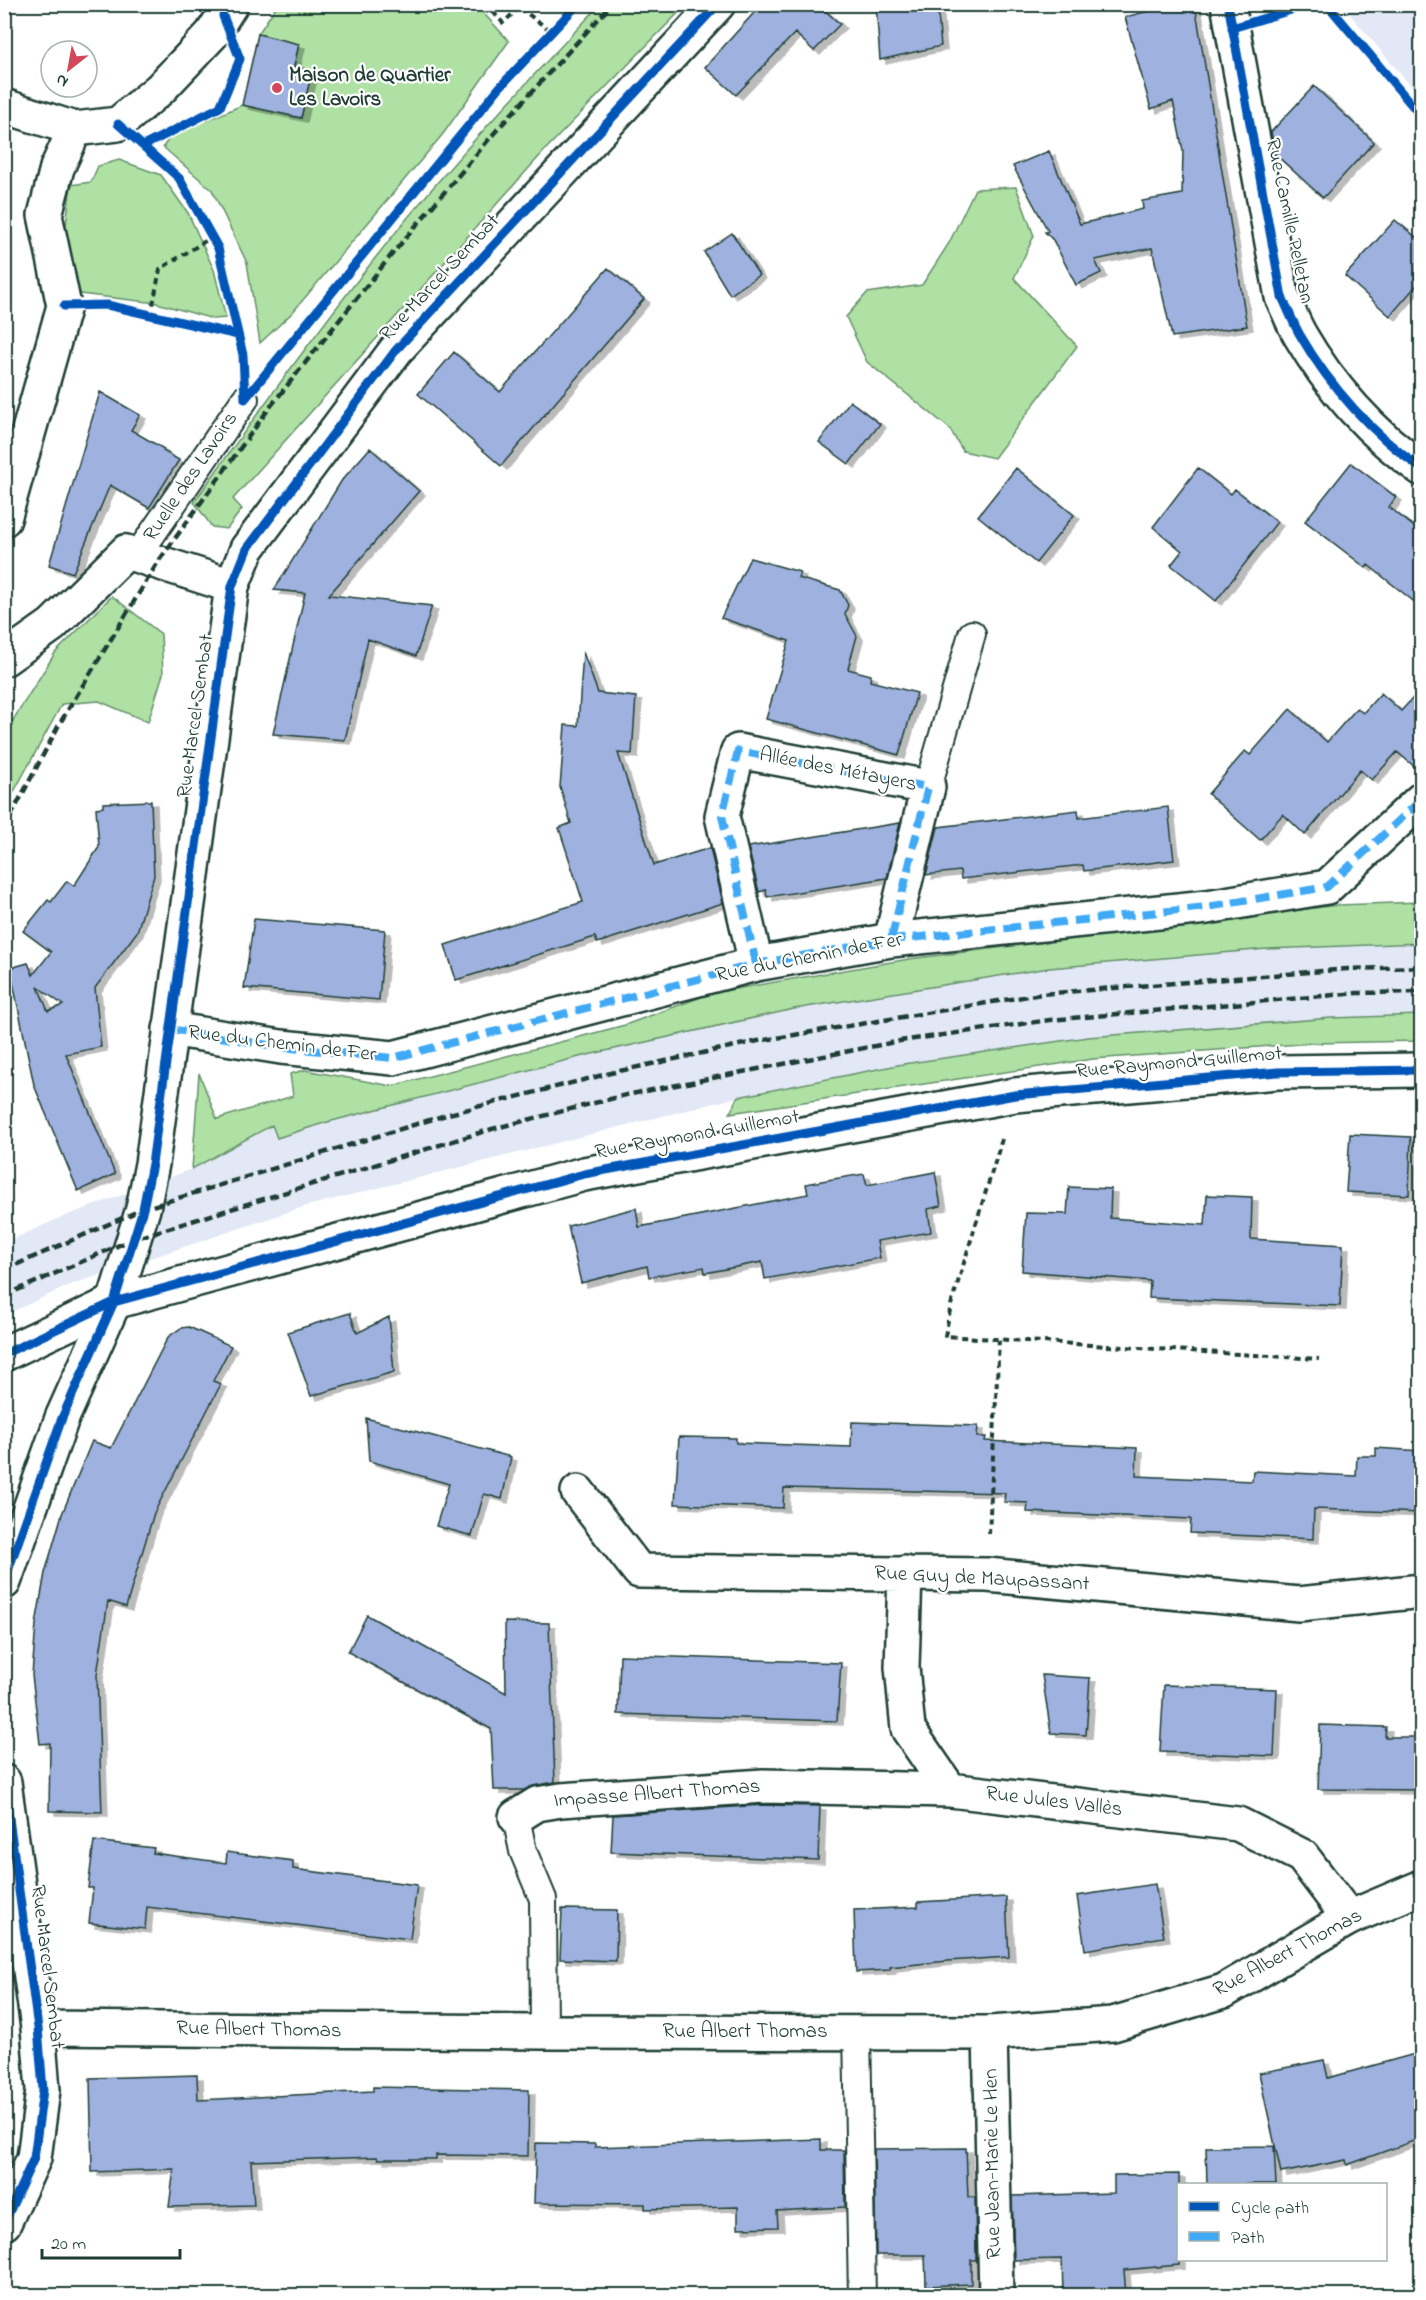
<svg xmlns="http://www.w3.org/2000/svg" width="1426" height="2300" font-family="'Indie Flower',sans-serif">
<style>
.built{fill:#e2e8f5}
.green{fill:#aee1a3;stroke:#668f6c;stroke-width:1.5}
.building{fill:#9eb1df;stroke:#1f3d34;stroke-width:1.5;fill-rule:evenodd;filter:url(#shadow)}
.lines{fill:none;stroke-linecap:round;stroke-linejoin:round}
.lane-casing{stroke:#1f3d34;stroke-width:30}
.street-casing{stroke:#1f3d34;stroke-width:38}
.secondary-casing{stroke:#1f3d34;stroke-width:38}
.path{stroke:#1f3d34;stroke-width:4;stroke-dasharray:6 4.5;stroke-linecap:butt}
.lane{stroke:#fff;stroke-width:26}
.street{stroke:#fff;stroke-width:33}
.secondary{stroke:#fff;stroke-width:33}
.rail{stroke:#1f3d34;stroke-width:4.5;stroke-dasharray:9 4.5;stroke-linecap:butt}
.quiet{stroke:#3fa9f5;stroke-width:8;stroke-dasharray:15 8;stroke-linecap:butt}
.cycleway-casing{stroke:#fff;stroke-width:13}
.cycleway{stroke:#0057b8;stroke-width:9}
.poi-dot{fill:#d1495b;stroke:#fff;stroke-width:2}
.labels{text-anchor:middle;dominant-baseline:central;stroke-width:4.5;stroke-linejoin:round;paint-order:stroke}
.poi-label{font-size:21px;font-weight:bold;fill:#1f3d34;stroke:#fff;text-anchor:start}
.street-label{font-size:21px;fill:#1f3d34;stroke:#fff}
</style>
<defs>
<filter id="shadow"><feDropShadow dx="6" dy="4" stdDeviation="0" flood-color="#0004"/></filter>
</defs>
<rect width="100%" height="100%" fill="#fff"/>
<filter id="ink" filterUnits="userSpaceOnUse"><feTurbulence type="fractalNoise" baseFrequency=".0167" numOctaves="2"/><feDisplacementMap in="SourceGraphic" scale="12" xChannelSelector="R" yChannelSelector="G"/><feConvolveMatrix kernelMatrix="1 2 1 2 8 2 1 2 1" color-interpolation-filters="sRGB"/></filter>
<g filter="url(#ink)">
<!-- built -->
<path class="built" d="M1342 5H1421V98Z
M1421 943V1015L1332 1018 1088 1037 738 1097 303 1207 70 1285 5 1315 4 1243 60 1218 192 1169 272 1125 277 1137 324 1123 583 1056 794 1009 1049 968 1267 949Z"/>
<!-- green -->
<path class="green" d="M277 5H476L509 41 443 134 292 313 260 343 247 263 212 190 163 147 171 136 242 105 301 118 312 71 294 66 299 44 258 34Z
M600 5H686L546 149 233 499 242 509 227 529 212 527 194 502C253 419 313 336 376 257 446 168 523 86 600 5Z
M119 160 161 175 188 213 214 270 226 318 213 319 157 303 80 294 64 240 71 185 91 182 98 166Z
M1016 187 1034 236 1014 278 1077 346 994 458 963 451 949 428 867 362 846 317 867 293 922 285 949 243 975 189Z
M112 596 161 634 163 674 148 722 99 701 62 704 5 808V733L55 653Z
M1421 902V943L1267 949 1049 968 794 1009 583 1056 324 1123 277 1138 272 1125 192 1169 199 1073 217 1119 293 1096 290 1074 305 1070 392 1086 625 1025 712 993 909 959 1338 905Z
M1421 1015V1041L1314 1043 1093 1059 730 1113 738 1097 903 1064 1088 1037 1332 1018Z"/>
<!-- building -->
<path class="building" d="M762 4H822L820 6 840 24 814 51 795 33 736 95 705 67Z
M876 4H937L941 46 880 60Z
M1177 4H1195L1247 326 1172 337 1152 248 1095 260 1101 273 1076 285 1053 240 1045 232 1048 231 1013 166 1049 151 1080 224 1143 209 1142 201 1182 194 1183 151 1173 101 1151 109 1125 17Z
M258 34 299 44 294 66 312 71 301 118 242 105Z
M1314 86 1374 142 1323 198 1275 154 1271 132Z
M1395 220 1422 242V279L1390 316 1345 276Z
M732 233 759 275 730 295 704 252Z
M608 268 644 299 501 466 418 394 454 352 500 392Z
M100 392 140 415 131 430 164 449 163 451 179 460 149 508 110 485 73 573 49 565Z
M850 401 880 424 849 464 819 442Z
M370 448 419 491 329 595 432 606 416 656 368 639 345 740 273 734 305 593 274 590 342 480Z
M1351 463 1396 497 1389 507 1422 533V608L1368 565 1366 568 1305 521Z
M1016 468 1074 515 1036 563 978 516Z
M1198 468 1231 494 1235 489 1277 522 1216 601 1171 565 1182 551 1153 527Z
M750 558 800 572 798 578 840 590 848 605 845 614 857 636 848 669 871 675 870 681 917 693 899 755 766 719 789 641 721 618Z
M583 652 598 693 636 697 632 754 618 753 654 865 710 848 723 903 597 943 595 937 456 980 445 945 583 902 559 828 571 823 560 787 565 725 578 726Z
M1422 688V773L1397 752 1372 780 1360 770 1305 835 1283 814 1260 840 1208 794 1245 751 1250 755 1290 709 1327 742 1357 708 1363 713 1381 693 1401 711Z
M151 801 154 876 137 932 95 988 101 1047 66 1054 115 1174 78 1191 34 1085 10 968 28 963 33 975 51 952 23 931 48 900 51 902 67 881 74 886 99 847 96 808 103 807V803ZM38 987 63 1005 48 1011Z
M1168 807 1174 860 1084 871 1083 865 961 879 960 871 926 875 938 827 1078 810 1079 818Z
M900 823 887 878 767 897 766 890 759 892 748 847Z
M254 919 385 930 379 1000 244 988Z
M1350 1134 1411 1137 1409 1195 1346 1192Z
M935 1172 941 1206 928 1209 931 1232 877 1241 880 1258 765 1279 762 1262 705 1273 704 1267 649 1277 647 1266 581 1283 568 1226 636 1208 639 1227 808 1194 806 1184 827 1180 864 1174 867 1185Z
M1069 1187 1111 1189 1110 1218 1205 1225 1207 1195 1252 1197 1251 1239 1343 1245 1340 1306 1149 1298 1150 1281 1022 1271 1026 1213 1067 1214Z
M350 1313 357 1333 389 1317 394 1372 311 1396 288 1332Z
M189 1327 231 1346 213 1381 221 1384 154 1513 126 1607 108 1601 97 1675 102 1812 49 1811 50 1743 40 1744 32 1675 36 1624 45 1573 62 1514 92 1441 111 1448 168 1337 181 1328Z
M366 1418 511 1457 502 1499 484 1494 472 1536 436 1526 449 1484 369 1461Z
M852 1422 978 1426 977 1437H986L985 1441 1137 1448 1136 1476 1252 1481 1253 1471 1356 1476 1357 1456H1376V1448L1422 1451V1513L1314 1509 1313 1539 1190 1533 1191 1519 1027 1512 1028 1503 1004 1502 1005 1493 784 1488 783 1508 675 1504 679 1437 736 1438V1443L851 1447Z
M367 1615 506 1693 505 1622 549 1623 555 1782 533 1786 524 1790H494L491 1729 348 1652Z
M620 1655 841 1663 837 1721 618 1714Z
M1042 1675 1090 1678 1086 1735 1051 1733Z
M1164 1685 1277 1689 1274 1756 1160 1752Z
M1320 1725 1386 1727 1385 1737H1422V1790L1318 1789Z
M763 1805 820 1806 818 1860 611 1852 613 1815Z
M94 1841 154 1848 153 1853 226 1863 227 1852 293 1861V1869L417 1885 410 1939 147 1907 145 1929 89 1923 93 1888H88Z
M1155 1884 1164 1937 1085 1950 1077 1896Z
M1006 1897 1009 1957 948 1961 890 1967V1970L856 1972 854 1910 918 1907V1902Z
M562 1909 617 1910 616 1961 560 1959Z
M1422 2052V2138L1347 2165 1346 2160 1281 2173 1259 2073 1324 2060 1328 2078Z
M197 2075 198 2100 373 2091V2087L529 2090 528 2156 436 2155V2159H378L377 2157 251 2161 254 2205 169 2207 174 2169 92 2172 90 2078Z
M821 2139V2150H844L845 2207 777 2211 778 2227 738 2228V2207L645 2209V2204L534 2203 536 2143 595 2144V2147Z
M1274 2146 1276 2184H1207L1206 2147Z
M966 2148 968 2197H975L976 2260H971V2284L926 2286 925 2255H876L874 2149Z
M1179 2174V2265L1124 2270 1126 2295 1063 2294 1062 2259 1014 2260 1012 2196 1114 2193V2175Z"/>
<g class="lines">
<!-- lane casing -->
<g class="lane-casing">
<path id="lane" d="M137 556 245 399
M928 787 972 634
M516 1817 523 1851 543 1899 544 2032
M857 2032 862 2296"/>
</g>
<!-- street casing -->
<g class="street-casing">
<path id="street" d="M1228 4 1282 297C1288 309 1293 323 1300 335 1330 387 1373 435 1422 469
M4 106 75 129 118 124 160 89 212 34 231 4
M4 519 64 306 45 215 57 168 75 129
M4 659 52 625 126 552 232 586
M756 964 722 816 738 751 928 787 891 940
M170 1029 281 1047 393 1058 756 964 891 940 1207 907 1327 887 1422 799
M4 1354 114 1302 584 1174 1015 1095 1278 1072 1422 1070
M578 1492 639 1571 987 1575 1299 1604 1422 1591
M905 1573 902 1667 908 1729 950 1790 1238 1824 1302 1856 1349 1918
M516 1817 537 1804 561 1800 763 1786 950 1790
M990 2033 996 2296"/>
</g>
<!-- secondary casing -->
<g class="secondary-casing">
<path id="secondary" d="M4 1582 62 1418 114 1302 143 1209 152 1164 232 586 247 549 396 350 718 4
M4 1782 38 2028 43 2090 34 2158 4 2223
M38 2028 544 2032 990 2033 1113 2024 1224 1991 1349 1918 1422 1887"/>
</g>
<!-- path -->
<path class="path" d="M486 4 503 23 523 4
M520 8 552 32
M151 315 160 269 212 237
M1002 1139 951 1305 945 1336 1319 1359
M989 1534 999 1340"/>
<!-- lane -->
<use href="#lane" class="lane"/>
<!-- street -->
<use href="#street" class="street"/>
<!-- secondary -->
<use href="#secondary" class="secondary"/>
<!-- rail -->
<path class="rail" d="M4 829 60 723 158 562 270 407 393 253 496 131 612 4
M4 1270 143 1209 449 1114 615 1072 758 1041 1041 994 1347 969 1422 967
M4 1296 133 1239 492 1129 626 1095 900 1041 1050 1020 1357 993 1422 992"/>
<!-- quiet -->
<path class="quiet" d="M756 964 722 816 738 751 928 787 891 940
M170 1029 281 1047 393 1058 756 964 891 940 1207 907 1327 887 1422 799"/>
<!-- cycleway casing -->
<g class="cycleway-casing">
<path id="cycleway" d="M1228 4 1282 297C1288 309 1293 323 1300 335 1330 387 1373 435 1422 469
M1327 4 1422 117
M1232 28 1311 4
M118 124 179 178 218 248 243 355 245 399
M143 146 220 107 240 59 223 16
M64 306 107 305 238 335
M245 399 499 88 578 4
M4 1354 114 1302 584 1174 1015 1095 1278 1072 1422 1070
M4 1582 62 1418 114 1302 143 1209 152 1164 232 586 247 549 396 350 718 4
M4 1782 38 2028 43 2090 34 2158 4 2223"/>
</g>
<!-- cycleway -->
<use href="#cycleway" class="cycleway"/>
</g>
</g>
<!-- markers -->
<circle class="poi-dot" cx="277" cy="88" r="6"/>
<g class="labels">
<!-- poi labels -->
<g class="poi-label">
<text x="289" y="76">Maison de Quartier<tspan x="289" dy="24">Les Lavoirs</tspan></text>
</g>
<!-- street labels -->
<g class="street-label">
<text transform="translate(1289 221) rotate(78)">Rue Camille Pelletan</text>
<text transform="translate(440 278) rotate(-47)">Rue Marcel Sembat</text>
<text transform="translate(191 477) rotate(-56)">Ruelle des Lavoirs</text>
<text transform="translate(196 716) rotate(-82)">Rue Marcel Sembat</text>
<text transform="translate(838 770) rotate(11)">Allée des Métayers</text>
<text transform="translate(809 958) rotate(-11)">Rue du Chemin de Fer</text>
<text transform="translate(282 1044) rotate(7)">Rue du Chemin de Fer</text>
<text transform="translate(1179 1063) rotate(-5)">Rue Raymond Guillemot</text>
<text transform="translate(697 1135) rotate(-10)">Rue Raymond Guillemot</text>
<text transform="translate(982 1579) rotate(3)">Rue Guy de Maupassant</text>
<text transform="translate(657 1794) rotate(-4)">Impasse Albert Thomas</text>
<text transform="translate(1054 1802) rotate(7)">Rue Jules Vallès</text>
<text transform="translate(1288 1953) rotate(-28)">Rue Albert Thomas</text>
<text transform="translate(47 1967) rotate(83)">Rue Marcel Sembat</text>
<text transform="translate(259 2030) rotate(1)">Rue Albert Thomas</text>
<text x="745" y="2032">Rue Albert Thomas</text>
<text transform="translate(993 2164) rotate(-91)">Rue Jean-Marie Le Hen</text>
</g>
</g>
<!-- margin -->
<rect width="1426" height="2300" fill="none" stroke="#fff" stroke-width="24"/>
<rect x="12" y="12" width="1402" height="2276" fill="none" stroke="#1f3d34" stroke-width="2" filter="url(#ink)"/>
<!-- legend -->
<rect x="1177" y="2183" width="210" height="78" fill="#ffffff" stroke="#a5b1ae" stroke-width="1.5"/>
<rect x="1189" y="2202" width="30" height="9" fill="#0057b8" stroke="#a5b1ae" stroke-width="1.5"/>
<text x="1231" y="2213" font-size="18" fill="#1f3d34">Cycle path</text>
<rect x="1189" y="2232" width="30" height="9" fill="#3fa9f5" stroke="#a5b1ae" stroke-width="1.5"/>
<text x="1231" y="2243" font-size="18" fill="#1f3d34">Path</text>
<!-- north arrow -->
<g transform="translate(69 69) rotate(211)"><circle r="28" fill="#ffffff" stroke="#a5b1ae" stroke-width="1.5"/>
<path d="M0-4.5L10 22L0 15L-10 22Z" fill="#d1495b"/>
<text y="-9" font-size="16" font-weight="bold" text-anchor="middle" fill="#1f3d34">N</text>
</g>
<!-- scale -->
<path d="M42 2249v9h138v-9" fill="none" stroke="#1f3d34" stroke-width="3"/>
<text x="51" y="2249" font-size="18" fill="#1f3d34" stroke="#ffffff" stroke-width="4.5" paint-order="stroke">20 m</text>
</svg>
